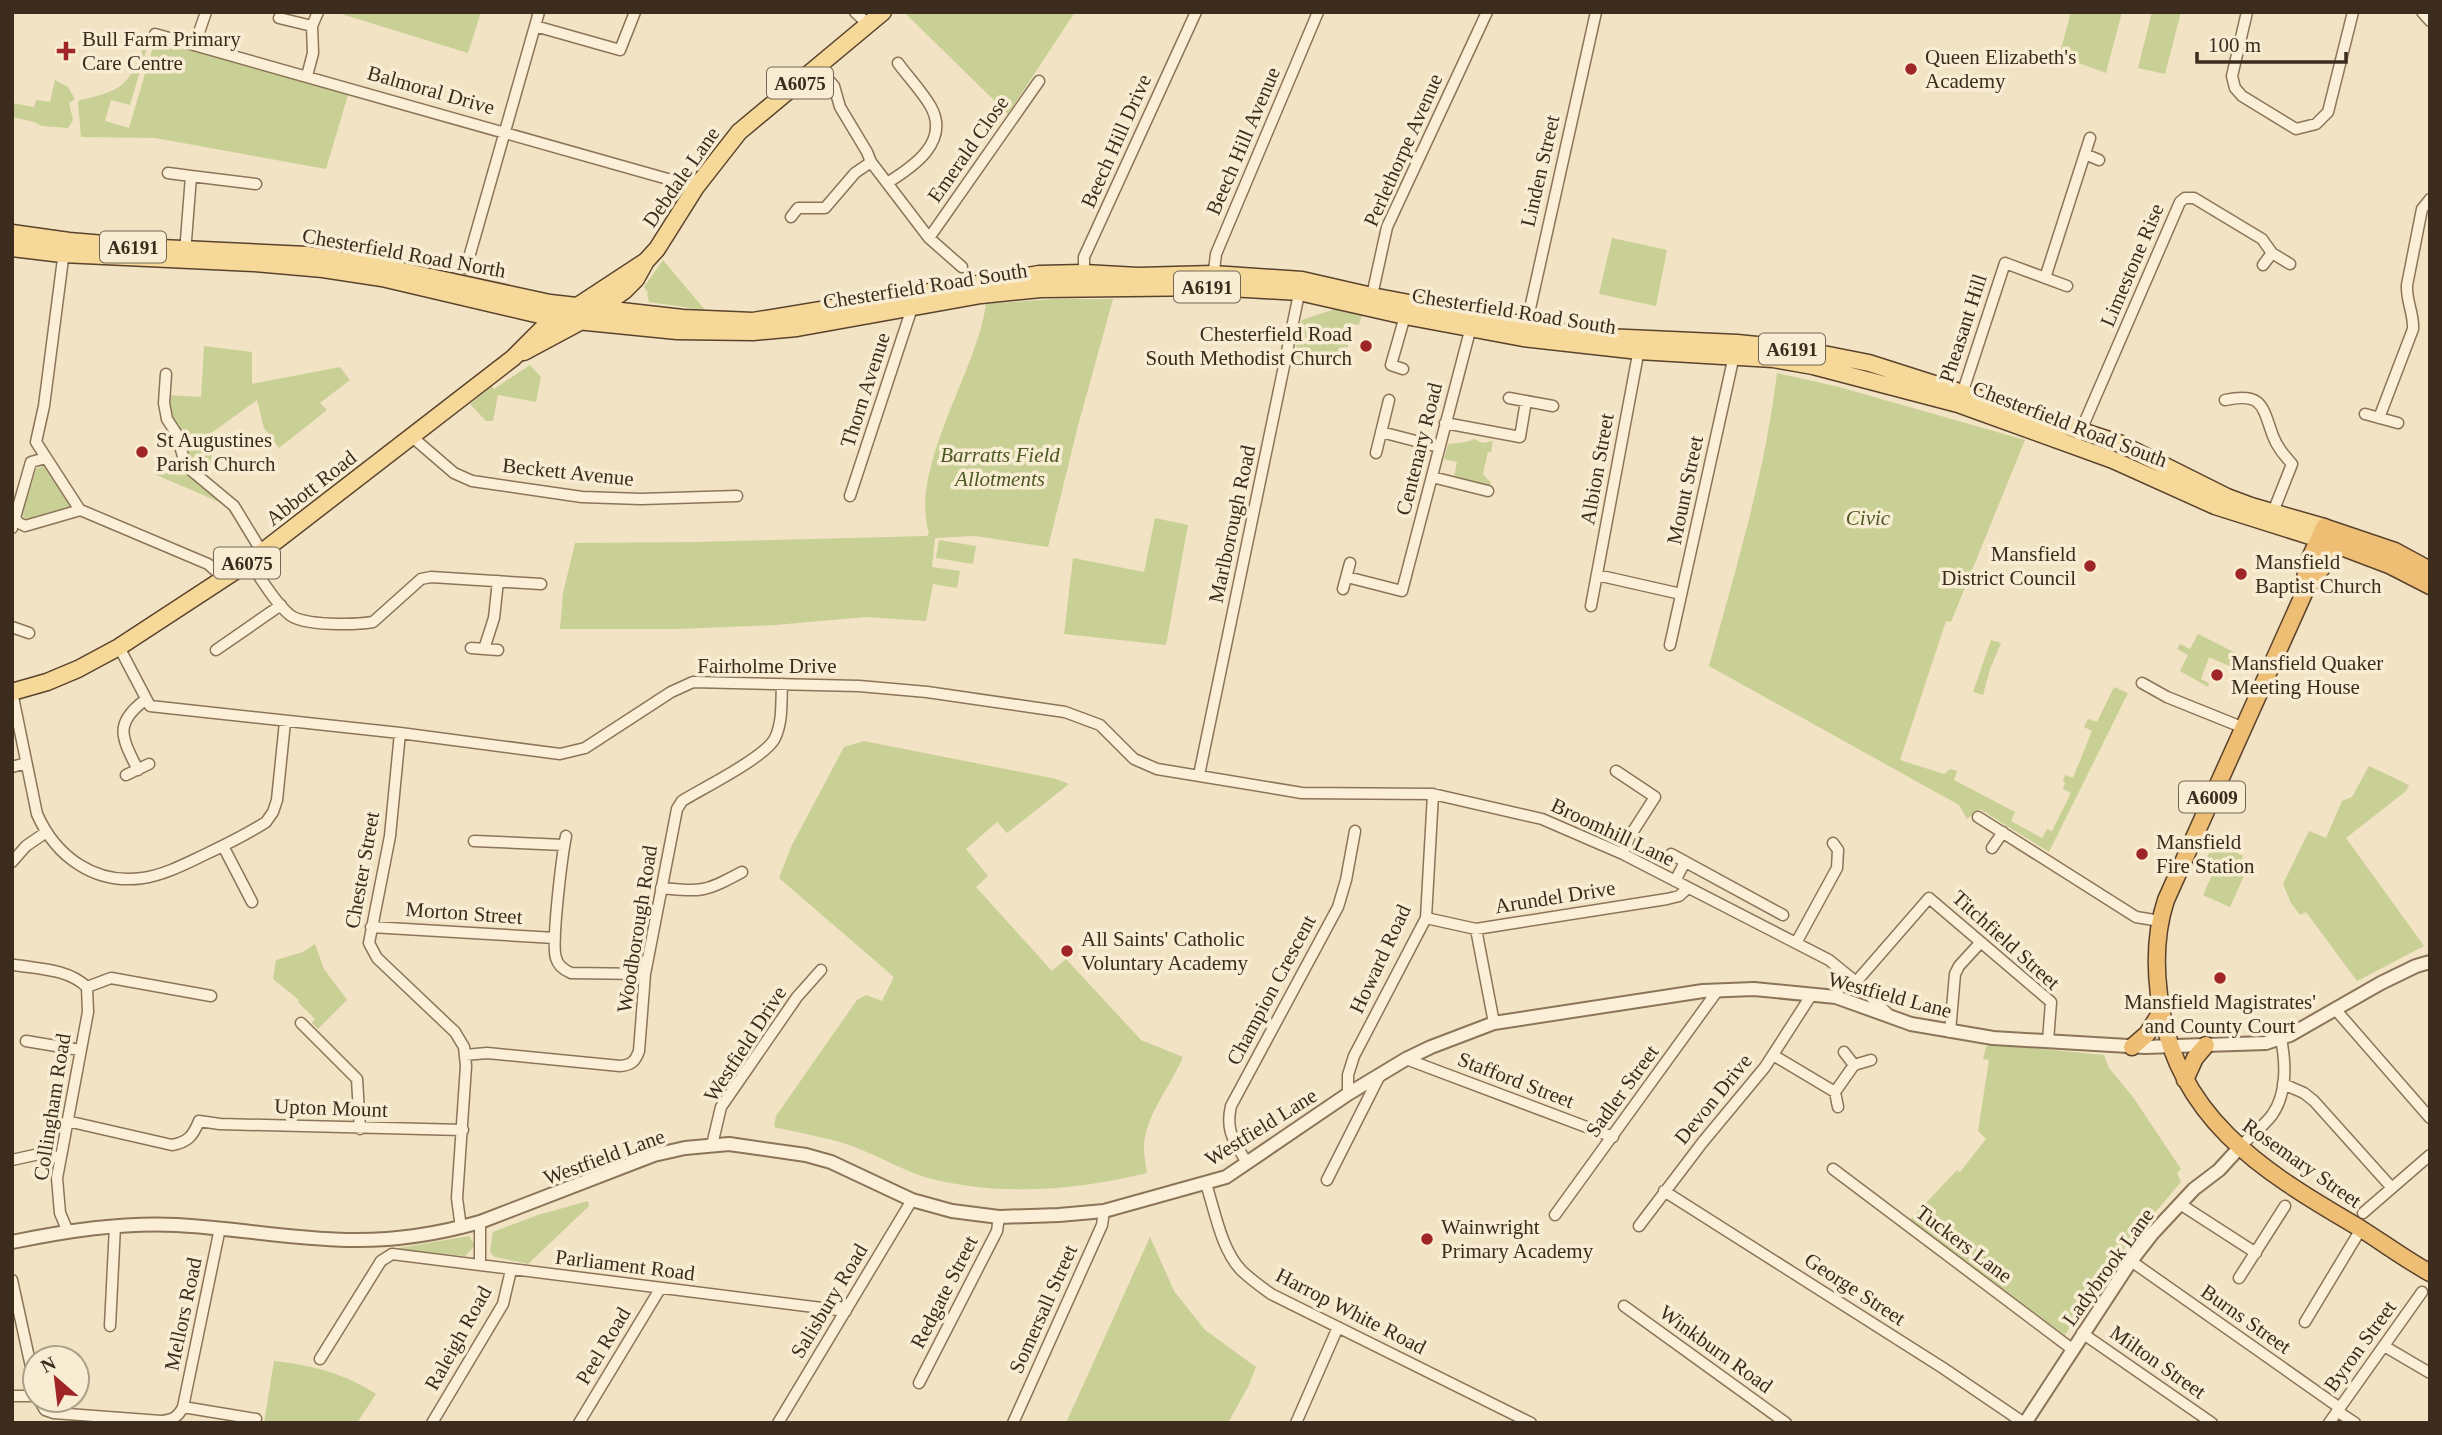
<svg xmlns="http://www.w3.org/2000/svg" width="2442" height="1435" font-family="'Times New Roman',serif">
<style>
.green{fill:#c9d096}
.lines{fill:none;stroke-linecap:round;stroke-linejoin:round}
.minor-casing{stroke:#8c7459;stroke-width:13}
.tertiary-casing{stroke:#8c7459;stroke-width:16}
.primary-casing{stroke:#5a422d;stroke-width:19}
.trunk-casing{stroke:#5a422d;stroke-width:19}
.minor{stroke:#fbf0d7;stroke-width:10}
.tertiary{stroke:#fbf0d7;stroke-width:12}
.primary{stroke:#f6d999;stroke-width:16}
.trunk{stroke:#eebe74;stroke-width:16}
.poi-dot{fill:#9f2526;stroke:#f8edd3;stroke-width:2.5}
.labels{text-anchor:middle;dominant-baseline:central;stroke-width:7;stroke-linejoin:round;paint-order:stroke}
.shield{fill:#f8edd3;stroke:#746654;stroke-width:2}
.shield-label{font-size:19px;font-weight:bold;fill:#3b2c1e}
.poi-label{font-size:21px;fill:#3b2c1e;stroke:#f8edd3;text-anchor:start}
.street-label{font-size:21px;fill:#3b2c1e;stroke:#f8edd3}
.park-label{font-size:21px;font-style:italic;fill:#4c5923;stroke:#f8edd3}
</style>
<rect width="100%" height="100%" fill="#f1e3c3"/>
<!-- green -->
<path class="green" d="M335 12H481L468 53Z
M904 12H1075L1008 114Z
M2071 12H2122L2106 73 2059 56Z
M2152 12H2181L2165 74 2138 68Z
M155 40 189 47 348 95 326 169 155 138 81 137 78 102 80 100C127 90 128 84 146 42L149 41 130 105 111 100 105 121 129 128Z
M55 80 68 87 75 99 69 103 73 120 68 128 42 126 34 122 12 117V103L34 107 36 100 50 102Z
M1612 238 1667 250 1656 306 1599 294Z
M663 260 705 310 649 302 647 295 648 293 644 287Z
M1053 299H1113L1079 422 1048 547 975 536 935 538 932 567 960 571 957 588 933 584 926 621 866 617 775 625 678 629H560L563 593 575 543 696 542 927 536 929 533C909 467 977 372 986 304Z
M1335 309 1362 315 1359 325 1348 323 1345 333 1351 335 1342 367 1294 357 1302 320Z
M204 346 252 352V384L340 367 350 380 320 403 327 410 279 448 264 428 257 400 207 436 215 453 212 455 210 465 204 471H197L190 463 185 439 169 411 166 395 201 397Z
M530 365 541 377 536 402 498 395 493 421H486L470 404 492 386 494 389Z
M1777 373 1839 387 2025 440 1951 622 1946 621 1900 760 1944 774 1950 769 1957 771 1954 780 2015 812 2011 821 2042 838 2047 829 2052 831 2071 793 2063 789 2065 783 2063 781 2065 775 2073 778 2092 731 2084 727 2088 719 2097 722 2114 687 2128 693 2049 852 1980 809 1967 819 1959 805 1709 666C1736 569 1765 473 1777 373Z
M1474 439 1482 443 1493 441 1491 452H1488L1483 474 1491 483 1490 486 1454 476 1457 462 1444 459 1448 444C1457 443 1466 443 1474 439Z
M162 455 175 461 231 507 154 474 157 467 160 468 163 463 159 460Z
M45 465 73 506 71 510 27 522 22 515 36 469Z
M1155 518 1188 525 1166 645 1064 634 1073 558 1144 572Z
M939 540 976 546 973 564 936 558Z
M2198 634 2240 655 2234 668 2209 657 2201 679 2209 683 2208 687 2180 671 2188 655 2177 649 2180 644 2190 649Z
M1991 640 2001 643 1990 669 1983 695 1973 692Z
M864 741 1056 779 1069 784 1007 833 997 822 966 849 988 876 976 887 1052 971 1066 959 1141 1040 1183 1057C1171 1086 1143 1118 1144 1150 1144 1158 1146 1165 1147 1173 1078 1190 1006 1196 936 1180 910 1174 886 1160 862 1150 834 1138 803 1134 774 1127L776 1116 857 1000 866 995 882 1001 894 977 779 878 792 845 844 747Z
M2369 766 2409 785 2406 791 2346 838 2424 946 2357 981 2306 912 2300 915 2291 903 2283 884 2309 831 2326 838 2342 801 2352 797Z
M2214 841 2243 856 2236 870 2207 857Z
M2217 864 2244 876 2230 907 2203 895Z
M315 944 324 969 347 1000 318 1029 312 1023 315 1019 298 1002 299 1000 273 979 276 960 303 952Z
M1990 1044 2104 1055 2109 1068 2133 1097 2181 1169 2177 1173 2181 1182 2108 1268 2065 1335 1908 1222 1957 1170 1960 1172 1986 1139 1978 1131 1989 1060 1983 1059 1986 1047Z
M588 1201 589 1206 528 1264 495 1257 490 1252 493 1232 538 1215Z
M469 1236 475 1246 465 1256 393 1249Z
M1150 1237 1174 1291 1205 1330 1256 1367 1248 1387 1228 1423H1066Z
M274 1361C311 1365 344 1373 376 1394L357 1423H264Z"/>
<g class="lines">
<!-- minor casing -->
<g class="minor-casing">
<path id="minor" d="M855 12 869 25
M2247 12 2232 76 2235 88 2242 96 2296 129 2316 124 2328 112 2353 12
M2422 12 2430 21
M279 18 312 26
M535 26 620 50 635 12
M155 34 696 187
M195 44 206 12
M818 68 834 86 840 107 867 152 871 162 929 238 962 267
M307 76 313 53 312 26 318 12
M2085 154 2099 160
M168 173 191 176 185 253
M191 176 256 184
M887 183C913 167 950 142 931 107 922 91 908 77 898 63
M791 217 798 208H825L855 173 871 162
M929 238 1039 81
M2272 253 2290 264
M466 268 539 12
M1084 278V257L1196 12
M2045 278 2090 138
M1213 279 1216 254 1318 12
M1371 300 1387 227 1487 12
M1525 331 1596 12
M1403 369 1391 365 1405 316
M166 374 164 403 167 419 176 433 186 466 234 506 262 552
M1961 397 2005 263 2067 286
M1509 398 1553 406
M2225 400C2263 392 2262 406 2273 436 2277 447 2284 455 2292 464L2273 512
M2365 414 2398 423
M2379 418 2413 329C2414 314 2406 301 2407 285L2422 209 2430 199
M1445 423 1520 437 1526 401
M1381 432 1439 447
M2079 435 2180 202 2185 198H2194L2262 239 2272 253 2263 265
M411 436 454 473 472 481 582 497 641 499 737 496
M1376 453 1389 400
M1432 477 1488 491
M850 496 910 314 908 305
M78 509 208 564 224 578
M15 518 19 523 25 526 77 511 78 507 36 442 44 406 64 251
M12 528 31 462 46 458
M249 562C262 579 274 602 290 615 304 626 355 625 373 622L421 579 431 577 541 584
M1597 575 1681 594
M1347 577 1402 591 1472 323
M1343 589 1350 563
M1591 606 1639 349
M12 627 29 633
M1670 645 1735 351
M119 647 150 706 400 733 560 754 585 748 671 692 693 682 859 686 927 692 1065 712 1100 725 1134 759 1157 769 1302 793 1433 794 1542 819 1623 854 1829 960 1856 982 1890 1016
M471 648 498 650
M484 649 494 618 498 581
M216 650 281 605
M2142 683 2167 697 2244 728
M12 692 37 814C56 857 95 885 143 878 164 875 185 864 204 855 225 845 246 835 266 822L273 812 277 800 285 722
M400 733 390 836 369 943 377 958 455 1032 464 1047 466 1066 457 1198 461 1228
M12 767 26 763
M138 770C122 738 113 724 145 700
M1616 771 1655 797 1630 836 1623 854
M126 775 149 764
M1199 775 1300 289
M1978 817 2136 917 2160 921
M566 836C562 856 551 944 556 958 558 966 564 970 571 973L645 974
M474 841 564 845
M223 846 252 902
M1992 848 2003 832
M1671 854 1783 915
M12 862 26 846 45 833
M1675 881 1685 862
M661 888C703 892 705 892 742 872
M1426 918 1476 929 1667 899 1679 896 1688 888
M371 927 555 938
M1476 929 1494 1023
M1796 943 1837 868 1838 850 1833 843
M15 965C40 969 68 969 87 987
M1856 982 1929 898 2051 1002 2048 1041
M87 987 111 978 211 996
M1836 997 1845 973
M2335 1009 2430 1118
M301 1023 357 1079 360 1129
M1950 1032 1955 974 1959 966 1980 943
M26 1041 80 1050
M1844 1052 1854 1065 1871 1060
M465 1055 487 1053 620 1066C631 1065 635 1062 639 1051L645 974 677 809 682 801C703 788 766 757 775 738 783 721 781 702 782 684
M1773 1055 1835 1092 1854 1065
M1406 1059 1613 1137
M2283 1084 2304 1093 2314 1101 2392 1188
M1835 1092 1838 1107
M1348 1094V1075L1354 1056 1426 918 1433 794
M67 1121 172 1145C188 1142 193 1136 199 1121L220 1124 463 1130
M712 1145 721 1107 797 997 821 970
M2240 1147C2250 1136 2263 1127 2272 1115 2287 1094 2286 1063 2281 1039
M12 1160 39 1154 60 1158
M1247 1163C1235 1142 1225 1132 1231 1106L1338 907 1346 880 1355 831
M1833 1169 2072 1349
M1327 1180 1380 1075
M1206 1184C1215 1211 1221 1249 1241 1270 1250 1279 1260 1286 1271 1294L1531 1423
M1664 1191 1943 1368 2024 1423
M2180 1204 2256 1253
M2363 1213 2430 1155
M1555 1215 1718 990
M1639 1226 1702 1143 1765 1067 1812 994
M68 1232 60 1213 57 1178 88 1012 87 987
M2131 1261 2340 1408
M480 1264V1222
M2239 1278 2285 1206
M12 1280 35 1385
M1624 1306 1786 1423
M2305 1322 2361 1229
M110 1326 115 1226
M2082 1333 2212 1423
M2384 1346 2430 1373
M320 1359 381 1261 392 1254 846 1311
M919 1383 997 1231 999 1217
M12 1396H35
M39 1400 45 1410 54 1413 161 1421C173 1420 178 1417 183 1407L256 1419
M183 1407 220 1228
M2337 1411 2355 1423
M432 1423 503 1304 511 1270
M579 1423 660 1289
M778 1423 912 1200
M1013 1423 1102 1225 1104 1211
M1296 1423 1338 1327
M2329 1423 2422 1292"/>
</g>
<!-- tertiary casing -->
<g class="tertiary-casing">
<path id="tertiary" d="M12 1242C66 1231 122 1222 177 1225 234 1228 291 1239 348 1240 392 1241 438 1234 480 1222L654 1155 685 1148 729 1144 806 1155 831 1162 912 1200 952 1211 999 1217 1059 1215 1104 1211 1226 1177 1348 1094 1406 1059 1431 1047 1494 1023 1703 991 1754 989 1836 997 1911 1024 1993 1038 2145 1047 2266 1043 2290 1035 2381 983 2416 966 2430 962
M2025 1423 2131 1261 2152 1234 2194 1189 2219 1170 2240 1147"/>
</g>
<!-- primary casing -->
<g class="primary-casing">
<path id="primary" d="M12 233 69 241 140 247 307 255 384 267 550 303 683 318 753 321 1039 274 1084 273 1138 276 1213 274 1302 280 1372 296 1583 336 1737 343 1798 349 1869 363 2119 443 2227 497 2251 506 2324 527
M12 248 62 254 254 263 323 269 382 278 557 319 677 331 753 332 797 328 981 295 1041 289 1213 287 1299 292 1405 316 1523 338 1639 351 1773 359 1813 366 1958 404 2113 460 2215 506 2329 542
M524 352 580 322 624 291 636 279 646 261 657 249 696 187 739 132 883 12
M12 692 47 682 78 669 119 647 249 562 513 358 541 330 646 261"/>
</g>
<!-- trunk casing -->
<g class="trunk-casing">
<path id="trunk" d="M2336 531 2321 569 2305 591 2166 900C2156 930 2155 963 2159 995 2174 1116 2260 1170 2358 1227 2382 1242 2405 1259 2430 1273
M2331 543 2389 565 2430 586
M2305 591 2306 567 2324 527 2395 551 2430 570
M2132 1047 2147 1034 2161 1012
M2185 1080 2195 1058 2206 1045"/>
</g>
<!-- minor -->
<use href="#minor" class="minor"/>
<!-- tertiary -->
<use href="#tertiary" class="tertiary"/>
<!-- primary -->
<use href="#primary" class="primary"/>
<!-- trunk -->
<use href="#trunk" class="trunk"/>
</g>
<!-- markers -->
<g class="poi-dot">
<path d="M62.5 40.5h7v7h7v7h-7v7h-7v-7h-7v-7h7z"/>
<circle cx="1911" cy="69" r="7"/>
<circle cx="1366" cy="346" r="7"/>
<circle cx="142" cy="452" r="7"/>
<circle cx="2090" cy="566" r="7"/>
<circle cx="2241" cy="574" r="7"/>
<circle cx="2217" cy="675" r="7"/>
<circle cx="2142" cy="854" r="7"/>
<circle cx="1067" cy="951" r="7"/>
<circle cx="2220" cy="978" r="7"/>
<circle cx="1427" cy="1239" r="7"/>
</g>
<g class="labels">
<!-- shield labels -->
<g class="shield">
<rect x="767" y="67.5" width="66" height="31" rx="5"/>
<rect x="100" y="231.5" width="66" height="31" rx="5"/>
<rect x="1174" y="271.5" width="66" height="31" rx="5"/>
<rect x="1759" y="333.5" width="66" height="31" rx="5"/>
<rect x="214" y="547.5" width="66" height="31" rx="5"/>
<rect x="2179" y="781.5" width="66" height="31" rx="5"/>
</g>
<g class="shield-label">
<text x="800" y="83">A6075</text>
<text x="133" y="247">A6191</text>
<text x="1207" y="287">A6191</text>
<text x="1792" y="349">A6191</text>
<text x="247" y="563">A6075</text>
<text x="2212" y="797">A6009</text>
</g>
<!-- poi labels -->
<g class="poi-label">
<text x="82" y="39">Bull Farm Primary<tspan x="82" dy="24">Care Centre</tspan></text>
<text x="1925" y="57">Queen Elizabeth's<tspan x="1925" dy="24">Academy</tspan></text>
<text x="1352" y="334" text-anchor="end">Chesterfield Road<tspan x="1352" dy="24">South Methodist Church</tspan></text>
<text x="156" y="440">St Augustines<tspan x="156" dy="24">Parish Church</tspan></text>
<text x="2076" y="554" text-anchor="end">Mansfield<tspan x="2076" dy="24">District Council</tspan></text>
<text x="2255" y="562">Mansfield<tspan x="2255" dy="24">Baptist Church</tspan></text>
<text x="2231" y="663">Mansfield Quaker<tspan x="2231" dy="24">Meeting House</tspan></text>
<text x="2156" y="842">Mansfield<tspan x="2156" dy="24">Fire Station</tspan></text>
<text x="1081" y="939">All Saints' Catholic<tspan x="1081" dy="24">Voluntary Academy</tspan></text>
<text x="2220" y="1002" text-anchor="middle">Mansfield Magistrates'<tspan x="2220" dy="24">and County Court</tspan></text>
<text x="1441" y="1227">Wainwright<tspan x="1441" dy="24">Primary Academy</tspan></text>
</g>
<!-- street labels -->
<g class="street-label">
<text transform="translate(431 90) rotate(16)">Balmoral Drive</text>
<text transform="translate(1116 141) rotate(-66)">Beech Hill Drive</text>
<text transform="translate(1243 141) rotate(-67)">Beech Hill Avenue</text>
<text transform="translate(968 149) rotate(-55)">Emerald Close</text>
<text transform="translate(1403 150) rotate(-66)">Perlethorpe Avenue</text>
<text transform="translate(1540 171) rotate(-77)">Linden Street</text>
<text transform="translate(681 177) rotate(-55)">Debdale Lane</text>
<text transform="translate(404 253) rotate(10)">Chesterfield Road North</text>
<text transform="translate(2132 265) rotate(-67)">Limestone Rise</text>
<text transform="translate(925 286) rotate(-9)">Chesterfield Road South</text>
<text transform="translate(1514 311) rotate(9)">Chesterfield Road South</text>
<text transform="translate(1963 328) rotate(-72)">Pheasant Hill</text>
<text transform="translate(865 390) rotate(-72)">Thorn Avenue</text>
<text transform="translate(2070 424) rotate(21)">Chesterfield Road South</text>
<text transform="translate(1419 449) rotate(-76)">Centenary Road</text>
<text transform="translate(1597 469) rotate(-80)">Albion Street</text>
<text transform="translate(568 472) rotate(6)">Beckett Avenue</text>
<text transform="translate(311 488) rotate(-38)">Abbott Road</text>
<text transform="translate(1685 490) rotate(-78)">Mount Street</text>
<text transform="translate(1232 524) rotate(-78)">Marlborough Road</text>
<text x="767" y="666">Fairholme Drive</text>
<text transform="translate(1613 832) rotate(25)">Broomhill Lane</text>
<text transform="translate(362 870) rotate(-80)">Chester Street</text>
<text transform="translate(1555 897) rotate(-9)">Arundel Drive</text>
<text transform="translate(464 913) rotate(4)">Morton Street</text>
<text transform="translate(637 929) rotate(-81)">Woodborough Road</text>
<text transform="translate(2006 940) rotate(42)">Titchfield Street</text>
<text transform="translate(1380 959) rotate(-65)">Howard Road</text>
<text transform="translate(1271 990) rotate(-62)">Champion Crescent</text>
<text transform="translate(1890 995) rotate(15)">Westfield Lane</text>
<text transform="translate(745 1044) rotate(-57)">Westfield Drive</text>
<text transform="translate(1516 1080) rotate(21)">Stafford Street</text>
<text transform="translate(1622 1091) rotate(-54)">Sadler Street</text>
<text transform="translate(1713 1099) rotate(-51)">Devon Drive</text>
<text transform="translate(52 1107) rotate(-81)">Collingham Road</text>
<text transform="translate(331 1108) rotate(2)">Upton Mount</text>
<text transform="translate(1261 1127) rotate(-32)">Westfield Lane</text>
<text transform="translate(604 1157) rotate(-20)">Westfield Lane</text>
<text transform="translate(2302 1163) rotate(35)">Rosemary Street</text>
<text transform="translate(1964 1244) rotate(37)">Tuckers Lane</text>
<text transform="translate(625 1265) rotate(7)">Parliament Road</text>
<text transform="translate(2108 1267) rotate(-54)">Ladybrook Lane</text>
<text transform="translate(1855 1289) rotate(33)">George Street</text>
<text transform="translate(944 1292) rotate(-63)">Redgate Street</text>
<text transform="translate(829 1301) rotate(-59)">Salisbury Road</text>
<text transform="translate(1043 1309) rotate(-66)">Somersall Street</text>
<text transform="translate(1351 1311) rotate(27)">Harrop White Road</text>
<text transform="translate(183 1314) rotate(-78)">Mellors Road</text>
<text transform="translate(2246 1319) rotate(35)">Burns Street</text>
<text transform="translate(458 1338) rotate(-61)">Raleigh Road</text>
<text transform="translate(603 1346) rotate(-59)">Peel Road</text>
<text transform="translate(2360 1346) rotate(-54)">Byron Street</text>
<text transform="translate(1716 1349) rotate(36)">Winkburn Road</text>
<text transform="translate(2158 1362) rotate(35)">Milton Street</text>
</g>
<!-- park labels -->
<g class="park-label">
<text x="1000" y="455">Barratts Field<tspan x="1000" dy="24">Allotments</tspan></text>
<text x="1868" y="518">Civic</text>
</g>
</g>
<!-- border -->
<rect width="2442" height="1435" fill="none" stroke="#3b2c1e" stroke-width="28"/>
<!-- north arrow -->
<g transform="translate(56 1379) rotate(332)"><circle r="33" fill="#f8edd3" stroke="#aca08b" stroke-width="2"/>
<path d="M0-5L12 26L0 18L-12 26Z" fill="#9f2526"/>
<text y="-10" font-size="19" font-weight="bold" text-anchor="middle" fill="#3b2c1e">N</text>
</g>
<!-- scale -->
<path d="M2197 52v10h149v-10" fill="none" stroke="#3b2c1e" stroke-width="3.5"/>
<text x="2208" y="52" font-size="21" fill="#3b2c1e" stroke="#f8edd3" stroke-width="5" paint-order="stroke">100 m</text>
</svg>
